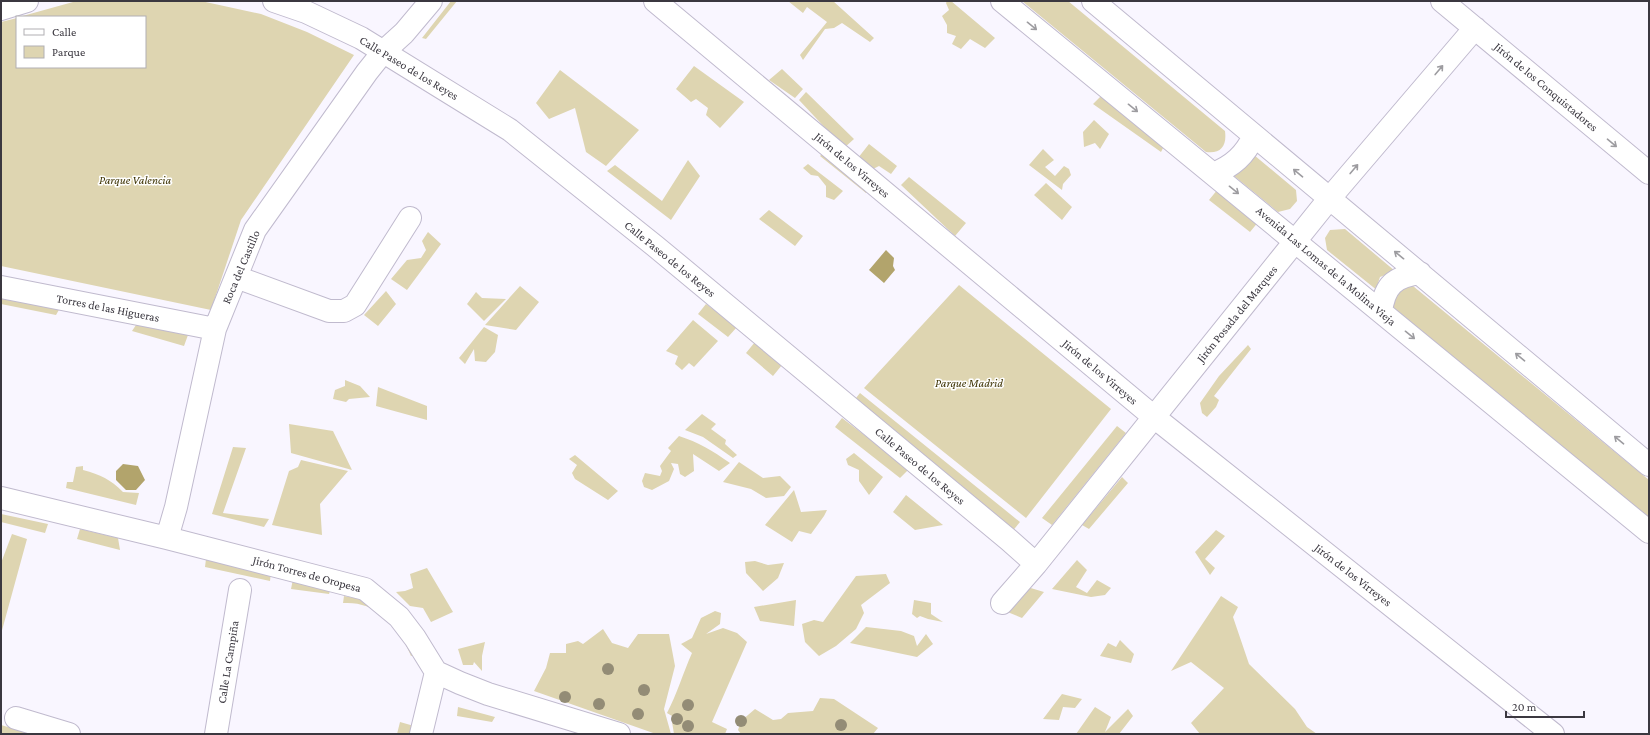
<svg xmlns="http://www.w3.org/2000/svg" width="1650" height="735" font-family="'Crimson Pro',serif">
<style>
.green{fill:#ded5b1}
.water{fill:#b2a46c}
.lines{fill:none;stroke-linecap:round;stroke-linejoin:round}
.minor-casing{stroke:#c0bace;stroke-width:24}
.minor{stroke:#fff;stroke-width:22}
.tree{fill:#938c76}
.oneway{stroke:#9d9ca0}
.labels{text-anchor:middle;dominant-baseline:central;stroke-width:3;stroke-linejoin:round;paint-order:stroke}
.street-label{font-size:12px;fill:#3b3840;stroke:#fff}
.park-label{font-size:12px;font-style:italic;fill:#3f3505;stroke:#fff}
</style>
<rect width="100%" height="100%" fill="#f9f6ff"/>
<!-- green -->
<path class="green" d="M93 1H201L261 14 307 32 354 55 241 220 211 310 1 266V22L17 18V67H145V17H19L73 2Z
M451 1H457L426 39 422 38Z
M788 1H833L874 38 870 42 842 23 834 28 825 29 803 60 800 55 827 22 807 7 803 13Z
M947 1H951L995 38 985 48 970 39 961 49 952 44 956 36 947 33V25L942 16 949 10 946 3Z
M1022 1H1068L1225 131C1227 146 1221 154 1206 152Z
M694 66 744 102 720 128 706 115 708 108 696 99 691 102 676 89Z
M782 69 803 89 795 98 769 80Z
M560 70 639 130 606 166 586 152 575 108 549 119 536 103Z
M806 92 854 139 844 148 799 100Z
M1103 94 1164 146 1161 152 1093 104Z
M1094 120 1109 134 1100 149 1095 143 1084 147 1083 132Z
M869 144 897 166 891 174 879 166 871 170 858 158Z
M1043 149 1054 160 1045 167 1055 176 1064 166 1069 169 1071 175 1063 184 1062 190 1029 165Z
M826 150 873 186 866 193 820 156Z
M1248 150 1296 190 1297 201 1290 209 1278 212 1228 171Z
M688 160 700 176 671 220 607 171 615 165 662 201Z
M808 164 843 191 834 200 826 197V186L818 176 811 175 803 168Z
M909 177 966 223 955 236 901 185Z
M1046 183 1072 207 1062 220 1034 195Z
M1218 189 1259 221 1250 232 1209 200Z
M769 210 803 236 795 246 759 219Z
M1345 229 1395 271 1380 277 1378 283V291L1327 250 1325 238 1330 230Z
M428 232 441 244 407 290 391 279 407 260 421 258 426 250 422 241Z
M959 285 1111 409 1026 518 864 388Z
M520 286 539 302 516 330 485 325Z
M1413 286 1649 480V518L1394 309V295L1402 288Z
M386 291 396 304 378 326 364 315Z
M476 292 482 298 506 299 484 321 467 304Z
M1 296 60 308 56 315 1 304Z
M706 304 737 327 728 337 698 314Z
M693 320 718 341 694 367 689 363 682 370 675 364 678 356 666 351Z
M136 325 188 335 184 346 132 331Z
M484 327 498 335 495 352 486 362 475 361 474 349 465 364 459 358Z
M755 342 782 365 773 376 746 353Z
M1248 345 1251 349 1214 396 1219 400 1216 407 1207 417 1202 413 1200 403 1219 376Z
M345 380 360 386 370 397 349 399 346 402 333 399 335 390 345 386Z
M378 387 427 406V420L376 406Z
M860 393 1020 522 1010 534 852 403Z
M702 414 716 424 711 429 726 440 725 444 737 455 733 458 703 437 685 430Z
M842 418 909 469 900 478 835 427Z
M289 424 333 431 352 470 291 453Z
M1117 426 1126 433 1052 525 1042 518Z
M679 436C698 442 713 451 730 463L719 471 693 454 694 471 685 477 680 474 678 464 671 463 674 469 669 481 652 490 644 487 642 481 645 473 660 476 662 471 660 466 671 451 668 448Z
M233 447 246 448 223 513 269 519 264 527 212 514Z
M854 453 883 477 869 495 859 481V470L848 465 846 459Z
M575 455 618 491 608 500 575 479 572 473 577 465 569 459Z
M301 460 348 471 320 504 322 535 272 525 289 471 298 467Z
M739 462 763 478 780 476 791 487 784 496 766 498 751 489 723 482Z
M83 466V470C101 475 110 479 123 492L139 493 136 505 66 488 67 482H73L76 467Z
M1122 477 1128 483 1089 529 1082 525Z
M794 490 801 512 827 510 824 516 811 534 799 531 792 542 765 525Z
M906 495 943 525 915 530 893 512Z
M1 514 48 524 45 533 1 522Z
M80 529 118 538 120 550 77 539Z
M1216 530 1225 536 1205 559 1215 568 1210 575 1195 552Z
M12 534 27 539 1 634V563Z
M206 559 271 572 270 581 205 567Z
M1077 560 1087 570 1076 587 1087 593 1097 580 1111 588 1105 595 1091 597 1052 589Z
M755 561 768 565 784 563 778 578 763 591 746 573 745 562Z
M427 568 453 612 431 622 423 608 410 606 396 592 405 591 413 588 410 574Z
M886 574 890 583 861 605 864 613 856 629 836 646 819 656 805 642 802 624 814 620 823 622 856 576Z
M293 579 331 588 329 594 291 589Z
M1024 586 1044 592 1022 618 1005 611Z
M344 596 371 601 394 618 419 654 411 656C402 634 386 611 362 605 356 603 349 603 343 603Z
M1221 596 1238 607 1233 617 1249 664 1295 709 1307 727 1317 734H1200L1191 723 1224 688 1191 662 1171 671Z
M796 600 794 626 760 621 754 607Z
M914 600 931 603V614L943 622 928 619 920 616 917 618 912 614Z
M715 611 721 613 720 624 706 634 723 628 737 633 747 642 712 722 727 729 725 734H674L672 722 677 719 667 713C677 694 683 673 692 653L681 644 692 638 701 618Z
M866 627 901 631 914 636 917 646 926 634 933 644 917 657 850 643Z
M603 629 612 643 628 648 638 634H669L675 666 664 709 671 734H656L534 691 546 668 550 653H566V644L578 641 583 644Z
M1120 640 1134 654 1131 663 1100 656 1108 643 1116 647Z
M485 642 482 656V671L474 662 473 665H463L458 649Z
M1062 694 1082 699 1075 708 1063 707 1059 720 1043 719Z
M820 698 834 699 878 728 873 734H741L738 730 741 721 755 709 773 720 781 719 788 713 813 711Z
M458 707 495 717 492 722 457 716Z
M1095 707 1111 717 1105 732 1128 709 1133 716 1119 734H1076Z
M400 722 414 726 412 734H397Z
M1 725 32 734H1Z"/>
<!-- water -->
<path class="water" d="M886 250 894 258 893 266 895 270 884 283 869 270Z
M123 464 138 466 145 480 136 490H126L116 480V471Z"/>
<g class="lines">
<!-- minor casing -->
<g class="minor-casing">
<path id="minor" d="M274 1 306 12 361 38 510 130 655 246 1009 540 1036 564
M655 1 1154 417 1553 734
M1002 1 1649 532
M1093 1 1649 465
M1442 1 1649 173
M1 9 27 1
M1213 174C1233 166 1245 155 1254 136
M236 277 329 311H344L355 305 410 218
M1 287 215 329
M1381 311C1385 285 1394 277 1420 273
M1 498 167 538 365 589 399 617 415 638 436 672 460 683 488 694 619 734
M167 538 176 507 215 329 255 230 367 72 383 52 404 33 431 1
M1002 603 1036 564 1329 199 1475 28
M16 718 69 734
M216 734 240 590
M421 734 436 672"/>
</g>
<!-- minor -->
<use href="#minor" class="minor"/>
</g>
<!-- trees -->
<g class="tree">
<circle cx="608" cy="669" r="6"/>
<circle cx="644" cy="690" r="6"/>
<circle cx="565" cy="697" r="6"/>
<circle cx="599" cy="704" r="6"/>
<circle cx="688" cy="705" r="6"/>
<circle cx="638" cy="714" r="6"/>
<circle cx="677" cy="719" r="6"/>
<circle cx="741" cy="721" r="6"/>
<circle cx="841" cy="725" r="6"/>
<circle cx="688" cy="726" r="6"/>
</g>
<!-- one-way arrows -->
<defs><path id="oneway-shaft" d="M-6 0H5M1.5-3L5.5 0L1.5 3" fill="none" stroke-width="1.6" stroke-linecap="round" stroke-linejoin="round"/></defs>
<g class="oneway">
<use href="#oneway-shaft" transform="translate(1032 26) rotate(39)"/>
<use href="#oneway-shaft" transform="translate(1439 70) rotate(-50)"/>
<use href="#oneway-shaft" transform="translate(1133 108) rotate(39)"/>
<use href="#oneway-shaft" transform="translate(1612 143) rotate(40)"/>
<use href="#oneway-shaft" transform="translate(1354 169) rotate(-50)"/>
<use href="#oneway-shaft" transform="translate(1298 173) rotate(-140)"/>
<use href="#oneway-shaft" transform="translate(1234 190) rotate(39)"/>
<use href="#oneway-shaft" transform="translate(1399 255) rotate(-141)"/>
<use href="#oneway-shaft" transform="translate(1410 335) rotate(39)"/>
<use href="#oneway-shaft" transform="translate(1520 357) rotate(-140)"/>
<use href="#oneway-shaft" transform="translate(1619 440) rotate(-140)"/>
</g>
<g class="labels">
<!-- street labels -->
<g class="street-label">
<text transform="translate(409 68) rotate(31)">Calle Paseo de los Reyes</text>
<text transform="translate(1546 87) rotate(40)">Jirón de los Conquistadores</text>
<text transform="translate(852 165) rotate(40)">Jirón de los Virreyes</text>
<text transform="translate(670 259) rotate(39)">Calle Paseo de los Reyes</text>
<text transform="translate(1326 266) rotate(40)">Avenida Las Lomas de la Molina Vieja</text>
<text transform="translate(241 267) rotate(-67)">Roca del Castillo</text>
<text transform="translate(108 308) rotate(11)">Torres de las Higueras</text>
<text transform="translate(1237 314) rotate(-51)">Jirón Posada del Marques</text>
<text transform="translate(1100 372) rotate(40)">Jirón de los Virreyes</text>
<text transform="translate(920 466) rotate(40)">Calle Paseo de los Reyes</text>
<text transform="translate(307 574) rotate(15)">Jirón Torres de Oropesa</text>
<text transform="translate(1353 575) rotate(38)">Jirón de los Virreyes</text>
<text transform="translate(228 662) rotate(-81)">Calle La Campiña</text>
</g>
<!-- park labels -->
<g class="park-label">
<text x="135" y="180">Parque Valencia</text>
<text x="969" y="383">Parque Madrid</text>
</g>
</g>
<!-- border -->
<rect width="1650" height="735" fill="none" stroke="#3b3840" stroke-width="4"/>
<!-- legend -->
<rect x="16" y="16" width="130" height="52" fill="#ffffff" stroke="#b1afb3"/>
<rect x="24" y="29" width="20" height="6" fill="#ffffff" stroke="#b1afb3"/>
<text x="52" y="36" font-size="12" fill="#3b3840">Calle</text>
<rect x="24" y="46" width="20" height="12" fill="#ded5b1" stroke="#b1afb3"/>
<text x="52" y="56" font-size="12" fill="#3b3840">Parque</text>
<!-- scale -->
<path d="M1506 711v6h78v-6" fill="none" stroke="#3b3840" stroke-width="2"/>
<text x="1512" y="711" font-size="12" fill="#3b3840" stroke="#ffffff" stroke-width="3" paint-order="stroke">20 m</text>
</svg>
